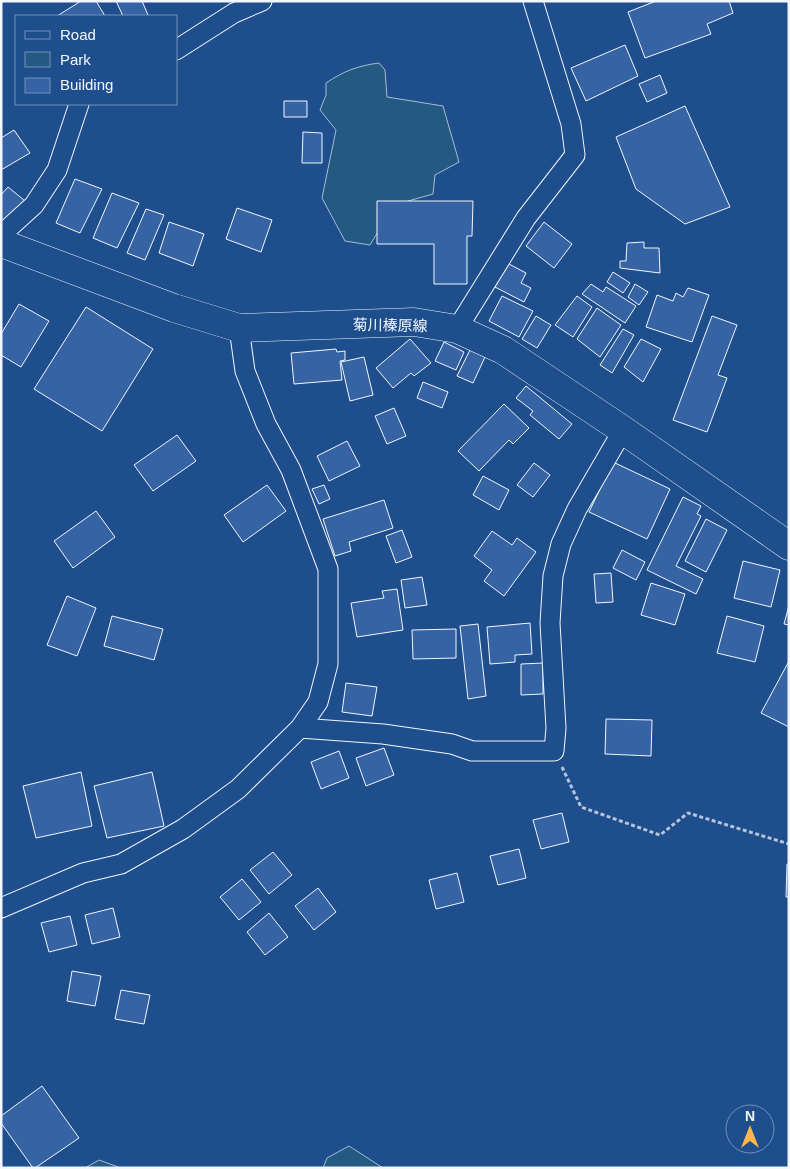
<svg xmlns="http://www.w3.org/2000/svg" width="790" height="1169" font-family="Helvetica,'Noto Sans JP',sans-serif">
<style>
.green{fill:#245a82;stroke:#a8bbd7}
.building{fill:#3563a3;stroke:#f2f6ff}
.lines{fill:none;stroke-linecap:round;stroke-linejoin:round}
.street-casing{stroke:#f2f6ff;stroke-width:21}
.secondary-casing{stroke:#f2f6ff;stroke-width:29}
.path{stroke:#b3c4dc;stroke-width:3;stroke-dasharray:4 2.5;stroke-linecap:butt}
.street{stroke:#1f4e8c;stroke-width:19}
.secondary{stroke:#1f4e8c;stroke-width:28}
.labels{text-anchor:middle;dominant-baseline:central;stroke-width:4;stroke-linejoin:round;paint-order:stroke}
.street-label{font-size:15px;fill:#f2f6ff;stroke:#1f4e8c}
</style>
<rect width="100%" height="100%" fill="#1f4e8c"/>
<!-- green -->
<path class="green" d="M379 63 385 70 387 97 443 106 459 162 435 175 433 194 394 205 370 245 345 241 322 198 336 130 320 110 326 95V83C344 71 357 66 379 63Z
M349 1146 383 1168H323L327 1158Z
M99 1160 121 1168H85Z"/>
<!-- building -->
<path class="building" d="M81 1H96L105 16H57Z
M116 1H142L148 15 145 16H123Z
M656 1H729L733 13 707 24 711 34 645 58 628 12Z
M625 45 638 76 586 101 571 68Z
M660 75 667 93 647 102 639 84Z
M284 101H307V117H284Z
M685 106 730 207 685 224 636 189 616 137Z
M14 130 30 153 1 170V138Z
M303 132 322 133V163H302Z
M75 179 102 189 80 233 56 223Z
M8 187 25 201 1 229V195Z
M112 193 139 203 117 248 93 238Z
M377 201H473L472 236H467V284H434V244H377Z
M237 208 272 220 261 252 226 239Z
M146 209 164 215 145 260 127 253Z
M169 222 204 234 193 266 159 253Z
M544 222 572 244 554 268 526 246Z
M644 242V248H659L660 273 620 268V261H626L627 243Z
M507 263 526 273 521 283 531 288 524 302 495 287Z
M613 272 630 283 623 293 607 282Z
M591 284 603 292 606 287 636 306 625 323 582 294Z
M635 284 648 292 639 305 628 297Z
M688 288 709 295 692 342 646 327 657 295 673 301 676 293 683 297Z
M502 296 533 311 519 337 489 321Z
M577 296 592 307 573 337 555 325Z
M19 304 49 321 21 367 1 355V334Z
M86 307 153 349 102 431 34 389Z
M597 308 621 325 600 357 577 339Z
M536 316 551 325 537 348 522 339Z
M712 316 737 325 718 375 727 378 707 432 673 420Z
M623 329 634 335 612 373 600 365Z
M410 339 431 363 414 376 411 373 393 388 376 368Z
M641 339 661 349 643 382 624 367Z
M444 342 464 352 456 370 435 361Z
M336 349 337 352 345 351V360L340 361 342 380 294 384 291 353Z
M470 350 485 357 473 383 457 376Z
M364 357 373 395 350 401 341 362Z
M423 382 448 392 442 408 417 398Z
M526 386 572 424 559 439 530 415 533 411 516 398Z
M504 404 529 428 513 444 509 440 479 471 458 451Z
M394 408 406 436 387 444 375 416Z
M177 435 196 461 153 491 134 465Z
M347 441 360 466 329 481 317 456Z
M613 462 670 489 647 539 589 512Z
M534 463 550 475 533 497 517 485Z
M483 476 509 490 499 510 473 495Z
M267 485 286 511 243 542 224 515Z
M324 485 330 499 319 504 312 489Z
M683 497 701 506 697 514 701 516 676 566 703 579 696 594 647 570Z
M384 500 393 528 349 542 351 551 335 556 323 519Z
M96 511 115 537 73 568 54 541Z
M706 519 727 530 706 572 685 561Z
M402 530 412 557 396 563 386 536Z
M492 531 512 545 517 538 536 552 504 596 484 581 492 570 474 556Z
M622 550 645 562 636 580 613 568Z
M743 561 780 570 771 607 734 598Z
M611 573 613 602 596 603 594 574Z
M422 577 427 605 405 608 401 580Z
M651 583 685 594 675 625 641 615Z
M397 589 403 630 357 637 351 603 384 598 382 591Z
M67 596 96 608 77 656 47 645Z
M789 605V625L784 624Z
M112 616 163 629 154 660 104 646Z
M727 616 764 626 755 662 717 653Z
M530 623 532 654 515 655V662L490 664 487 627Z
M478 624 486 696 468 699 460 626Z
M456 629V658L413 659 412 630Z
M789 661V727L761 713Z
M543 663V694L521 695V664Z
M346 683 377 687 372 716 342 712Z
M606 719 652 720 651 756 605 754Z
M384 748 394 775 366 786 356 758Z
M339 751 349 778 321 789 311 762Z
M81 772 92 826 36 838 23 786Z
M152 772 164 826 107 838 94 786Z
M562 813 569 842 541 849 533 820Z
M519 849 526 878 498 885 490 856Z
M273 852 292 875 269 894 250 870Z
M787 864H789V897H786Z
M457 873 464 902 436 909 429 880Z
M242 879 261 902 239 920 220 897Z
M318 888 336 912 314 930 295 906Z
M113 908 120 937 92 944 85 915Z
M269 913 288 937 265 955 247 932Z
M70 916 77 945 49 952 41 923Z
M72 971 101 976 95 1006 67 1001Z
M121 990 150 995 144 1024 115 1019Z
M42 1086 79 1138 35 1168H33L1 1123V1116Z"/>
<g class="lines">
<!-- street casing -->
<g class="street-casing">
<path id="street" d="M176 50 234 13 262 1
M1 235 34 205 57 170 79 104
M457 329 526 218 575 155 571 124 533 1
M300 728 383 734 452 744 472 751H554L556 728 550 623 553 576 561 544 577 509 623 430
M1 908 83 873 121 864 183 829 238 789 300 728 318 702 328 664V569L291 470 266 424 245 371 239 328"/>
</g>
<!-- secondary casing -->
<g class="secondary-casing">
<path id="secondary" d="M1 243 174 308 239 328 414 322 457 329 503 350 623 430 789 546"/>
</g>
<!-- path -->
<path class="path" d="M562 767 581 807 660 835 688 813 789 844"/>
<!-- street -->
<use href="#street" class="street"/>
<!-- secondary -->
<use href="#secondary" class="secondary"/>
</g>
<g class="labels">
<!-- street labels -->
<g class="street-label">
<text transform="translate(390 325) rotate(1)">菊川榛原線</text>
</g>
</g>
<!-- border -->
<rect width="790" height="1169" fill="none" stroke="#f2f6ff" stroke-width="5"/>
<!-- legend -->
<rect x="15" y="15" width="162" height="90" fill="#1f4e8c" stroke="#7391ba"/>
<rect x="25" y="31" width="25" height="8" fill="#1f4e8c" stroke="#7391ba"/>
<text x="60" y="40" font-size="15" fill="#f2f6ff">Road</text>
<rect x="25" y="52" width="25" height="15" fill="#245a82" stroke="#7391ba"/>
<text x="60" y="65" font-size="15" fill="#f2f6ff">Park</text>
<rect x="25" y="78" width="25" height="15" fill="#3563a3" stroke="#7391ba"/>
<text x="60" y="90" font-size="15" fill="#f2f6ff">Building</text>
<!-- north arrow -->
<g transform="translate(750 1129)"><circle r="24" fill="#1f4e8c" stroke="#7391ba"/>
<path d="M0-4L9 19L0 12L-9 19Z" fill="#ffb74d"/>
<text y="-8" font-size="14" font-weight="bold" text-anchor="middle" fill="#f2f6ff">N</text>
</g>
</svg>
